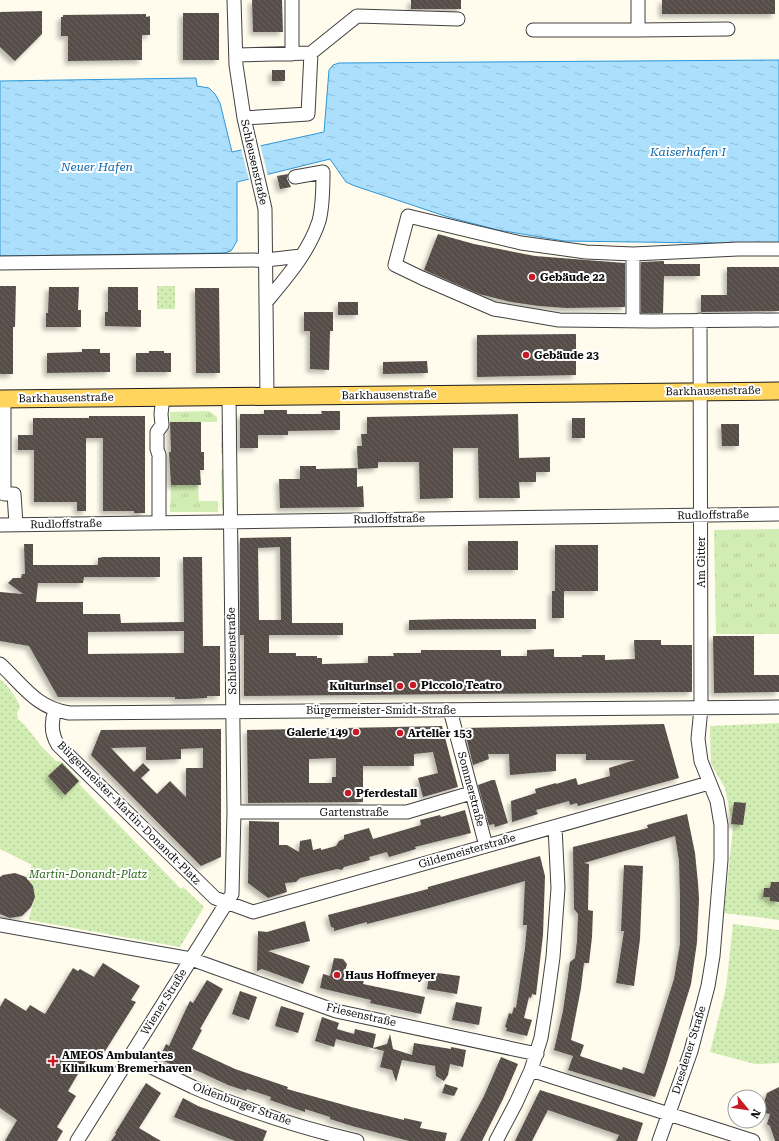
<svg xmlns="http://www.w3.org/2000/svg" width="779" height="1141" font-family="'Roboto Serif',serif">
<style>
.grass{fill:url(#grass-tufts)}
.park{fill:url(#park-dots)}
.water{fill:url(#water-ripples);stroke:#2d97d9}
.pier{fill:#fffbed}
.building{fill:url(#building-back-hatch);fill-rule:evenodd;filter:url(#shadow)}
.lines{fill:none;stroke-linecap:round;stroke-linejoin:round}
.minor-casing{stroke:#404040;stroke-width:15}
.major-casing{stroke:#1e1e1e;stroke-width:19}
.minor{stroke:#fff;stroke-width:13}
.major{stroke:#ffd55d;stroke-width:17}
.poi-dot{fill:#c91925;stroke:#fff;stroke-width:1.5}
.labels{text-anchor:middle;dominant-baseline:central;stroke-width:4;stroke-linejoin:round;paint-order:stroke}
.street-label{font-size:11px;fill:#0d0d0d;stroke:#fff}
.poi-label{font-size:11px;font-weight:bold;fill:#0d0d0d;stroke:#fff;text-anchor:start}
.park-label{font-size:11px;font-style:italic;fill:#2a6a18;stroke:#fff}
.water-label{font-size:12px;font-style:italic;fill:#0c67a9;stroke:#fff}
</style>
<defs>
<pattern id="grass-tufts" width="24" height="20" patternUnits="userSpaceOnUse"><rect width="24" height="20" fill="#d2edb3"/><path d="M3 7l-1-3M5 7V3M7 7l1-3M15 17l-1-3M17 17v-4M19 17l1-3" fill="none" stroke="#b3ca99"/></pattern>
<pattern id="park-dots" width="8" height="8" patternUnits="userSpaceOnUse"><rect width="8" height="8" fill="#d2edb3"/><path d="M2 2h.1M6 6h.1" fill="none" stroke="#b3ca99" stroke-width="1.8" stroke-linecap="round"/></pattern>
<pattern id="water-ripples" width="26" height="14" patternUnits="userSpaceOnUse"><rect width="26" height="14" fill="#acdffb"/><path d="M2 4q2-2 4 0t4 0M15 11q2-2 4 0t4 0" fill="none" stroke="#93bed6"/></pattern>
<pattern id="building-back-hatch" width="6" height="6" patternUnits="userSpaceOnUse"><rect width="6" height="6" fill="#574e48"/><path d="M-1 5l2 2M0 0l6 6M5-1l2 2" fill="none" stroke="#6a635e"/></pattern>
<filter id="shadow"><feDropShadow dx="-3.5" dy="3.5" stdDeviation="2" flood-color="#0004"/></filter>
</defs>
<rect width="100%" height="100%" fill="#fffbed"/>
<!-- grass -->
<path class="grass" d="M209 411 217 417V422H170V412Z
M221 425H223V454H221Z
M224 469 225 505 223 509H222L221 470Z
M171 485H198L199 501H218V512H170Z
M779 529V634H716L714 530Z"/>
<!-- park -->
<path class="park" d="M157 286H175V309H157Z
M0 679C9 687 16 696 20 707L17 713 18 719 24 724 41 746 56 761 62 762 81 782 79 784 181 889 183 887 204 907 180 947 29 920C33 900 40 894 26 877L32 865 0 849Z
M779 723V920L724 913 733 828 725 788 711 764 710 726Z
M733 924 779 930V1063L755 1064 710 1052 726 988Z"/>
<!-- water -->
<path class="water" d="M779 60V244L564 241 498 230 448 217 355 186 346 182 330 159 237 182V241L231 251 224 253 0 256V81L196 78 197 86 209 88 215 94 220 103 232 152 324 132 329 70 333 65 339 63Z"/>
<!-- pier -->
<path class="pier" d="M260 144 268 176 249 180 241 148Z"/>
<!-- building -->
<path class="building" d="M252 0H282L283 32H253Z
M411 0H461V9H411Z
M662 0H775V14H662Z
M42 11V34L15 61 0 47V12Z
M183 13H219V60H183Z
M146 14V17L150 16V35H142V60L68 61V36H61V17H63V15Z
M272 70H285V81H272Z
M288 174 287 179 291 187 280 189 277 176Z
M438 234 474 244 535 256 625 263V307L566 308 539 306 511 302 479 294 424 270Z
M664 261V264H700V276H664L663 313H641V262Z
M727 267H779V311L701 312V295H727Z
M0 286H16L15 327H13V374H0Z
M49 287H79L78 310H81V327H46V313H48Z
M108 287H138V310H141V327L105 326V312H108Z
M195 288H219L220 373H196Z
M338 302H358V315H338Z
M304 312H333V331H330L329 370 310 369V331H304Z
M576 334V375L477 377V335Z
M82 349H100V353H110V372L47 373V353L82 352Z
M149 351H164V353H171V372H136V353H149Z
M427 361 428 373 383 374V362Z
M264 410H287V414H322L321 411H340V430L288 431V435H258V448H240V414H264Z
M518 414 519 458 550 457V472H536V482H519L520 498H479L478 448H453V498L420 499 419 462H378V468L358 469 357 446H362L361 434H367V417Z
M89 416H145V513H134V511H103V438H86V511H77V502H34V450H18V435H33V418H89Z
M572 418H585V438H572Z
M170 422H201V452H204V470H200L201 485H171L169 452H171Z
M721 424H739V446H722Z
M300 466H316V469L357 468V487L363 486 364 507 280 508 279 479H300Z
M291 537 292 623H343V635H269V653H296V656H317V658H322V664L368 663V656H394L393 653H421V650H501V656H527V650L554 649V657H582V655H605V660L635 659 634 640H661V645H692V692L244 696V635H240V538ZM280 547 281 620H259L258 548Z
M468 541H518V570H468Z
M24 544H33V565H98V558L103 557H160V577H84L83 583H38L36 602H83V614H120L121 623 184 622 183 557H202L203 646H220V696H207V698L188 699H175V697H58L29 646 0 641V592L23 594 8 583 13 578H21L22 574H25ZM184 631V653L88 654V632Z
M555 545H598V591H564V618H552V591H555Z
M447 619H536V629L409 630V620Z
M713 636H754V675H779V692L714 693Z
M664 724 679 778 578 806 577 803 570 805 569 801 536 810 538 814 512 822 511 801 536 793 535 789 556 783V784L576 778 578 785 610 776 609 768 635 760H586V754H556V771L510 775 509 754H488L489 759 473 765 464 728Z
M442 726 458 787 423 797 418 778 438 773 433 752 414 754V766H363V802L248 803 247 730ZM336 758V777H332V783H309V759Z
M221 729V857L201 866 91 755 101 730ZM146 747V760H160L181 759V749L203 748V768H186V797L170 781 157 794 141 778 150 770 143 763 134 772 111 748Z
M62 763 79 781 65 795 48 776Z
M492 780H495L508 823 495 827 494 824 489 825 478 785Z
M734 802 746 803 743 825 731 824Z
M465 810 471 833 415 847 416 849 389 857 387 852 369 857 370 860 344 867 342 870 337 869 300 878 296 882 285 883 287 892 268 898 248 883 249 821 279 822V845H287L299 852 300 841 311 839 313 850 321 848V850L336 846 339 841 344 839V835L369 828 373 839 421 825 420 820 440 815 441 817Z
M687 814 695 853 698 883 699 899 697 942 691 984 666 1065 655 1097 568 1070 573 1056 554 1050 563 1011 570 962 575 958 577 941 578 914 574 909 573 847 648 828 647 825ZM675 836 679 861 680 898V944L674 979 644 1074 623 1067 622 1070 580 1056 584 1045 571 1040 581 988 584 963H589L592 937 593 911 588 910 589 864 584 863Z
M540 856 545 876 543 935 536 995 532 994 531 998 529 997 524 1018 532 1020 527 1036 506 1031 507 1028 505 1027 509 1013 512 1014 514 1007 516 1008 525 948 527 925H523L525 881 429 908 367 924V922L334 931V928L331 927 328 915 428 889V887Z
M624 865 643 866 640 939 634 986 616 983 624 931H621Z
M15 873 26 877 33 886 35 897 31 907 22 916 10 918 0 914V877L3 875Z
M771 882H779V902L770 901V897H763L764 888H770Z
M305 921 310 941 268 951 310 966 303 984 262 969 257 971 258 931 267 932Z
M334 958 343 959 347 964 344 975 364 980 363 984 425 997 421 1014 370 1003 371 1000 320 988 323 974 330 976Z
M103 963 140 986 131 1000 136 1002 102 1056 92 1050 68 1091 76 1096 57 1127 63 1131 57 1141H5L17 1120 0 1108V1007L5 998 26 1011 30 1005 45 1014 73 968 78 971 80 969 94 977Z
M430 972 460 976 457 994 427 989Z
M207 980 223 989 200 1029 202 1030 192 1049 235 1069 288 1087 287 1089 355 1108 404 1120V1118L422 1122 420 1128 447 1133 445 1141H409L352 1126 330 1119V1117L305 1109V1112L293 1108 270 1100 271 1097 247 1089 246 1091 228 1085 185 1065 184 1068 179 1065 178 1068 164 1061 165 1059 160 1057 166 1044 169 1046 186 1009 190 1001 193 1003Z
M240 991 257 997 249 1020 232 1014Z
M456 1002 482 1007 479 1025 452 1020Z
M281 1006 304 1013 298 1033 275 1026Z
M322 1017 339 1023 337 1029 354 1034 355 1029 376 1034 373 1048 387 1044 390 1034 393 1049 412 1055 414 1043 451 1049V1047L466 1050 463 1067 450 1064 448 1075 444 1081 436 1076 435 1066 402 1060 396 1082 392 1070 380 1067 384 1051 336 1039 334 1047 315 1041Z
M501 1057 518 1064 503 1099 482 1141H460L484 1096Z
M146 1083 161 1093 139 1128 161 1141H111L116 1134 115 1133Z
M445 1084 458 1088 454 1096 442 1093Z
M779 1087V1141H775L770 1126 767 1124 770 1114 761 1112 767 1093Z
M540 1090 643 1123 637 1141H616L619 1135 548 1110 532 1141H515Z
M183 1098 198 1106 267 1131 263 1141H235L174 1117Z"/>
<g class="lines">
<!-- minor casing -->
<g class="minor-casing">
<path id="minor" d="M234 0 236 65 244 118 265 209 267 396
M292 0V54
M638 0V30L728 29
M533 30H638
M236 55 311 53 357 16 458 19
M244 118 308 114 311 53
M779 249H738L633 254 586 252 521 243 408 216 395 265 422 278 494 309 559 320 652 321 779 320
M0 263 266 260 301 256
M266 302C286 278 309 252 319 221 323 206 323 188 323 172L295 177
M633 321V254
M4 399V494H14L16 524
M159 523V455L157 449V432L162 425 161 414 163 397
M0 525 779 514
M0 664C24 686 35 707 69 713L779 707
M55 710C51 722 51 734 58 745L215 898 253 912 709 783
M450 710 486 846
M234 812H407L471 793
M0 925 191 959 336 1011 537 1054
M130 1057C151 1067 172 1077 193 1087 245 1110 302 1128 357 1141
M531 1070 753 1141
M77 1141 232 894 234 812 229 397
M496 1141 516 1103 531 1070 541 1038 547 1001 553 957 558 888 555 827
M659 1141 691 1051 708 986 713 956 721 860V825L717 801 701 761 698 739 701 708 700 320"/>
</g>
<!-- major casing -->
<g class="major-casing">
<path id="major" d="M0 399 779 391"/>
</g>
<!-- minor -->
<use href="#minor" class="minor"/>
<!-- major -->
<use href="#major" class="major"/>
</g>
<!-- markers -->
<g class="poi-dot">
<circle cx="532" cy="277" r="4"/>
<circle cx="526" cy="355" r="4"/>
<circle cx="413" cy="685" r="4"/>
<circle cx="400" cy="686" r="4"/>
<circle cx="356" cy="732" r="4"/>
<circle cx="400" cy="733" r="4"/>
<circle cx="348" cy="793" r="4"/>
<circle cx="337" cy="975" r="4"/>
<path d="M51 1055h4v4h4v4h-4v4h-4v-4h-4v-4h4z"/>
</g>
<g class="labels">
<!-- street labels -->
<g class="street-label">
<text transform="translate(254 162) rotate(77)">Schleusenstraße</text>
<text transform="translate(713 391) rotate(-1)">Barkhausenstraße</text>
<text transform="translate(389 395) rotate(-1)">Barkhausenstraße</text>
<text transform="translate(66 398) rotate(-1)">Barkhausenstraße</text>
<text transform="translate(713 515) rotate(-1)">Rudloffstraße</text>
<text transform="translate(389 519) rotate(-1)">Rudloffstraße</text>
<text transform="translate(66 524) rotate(-1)">Rudloffstraße</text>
<text transform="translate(701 562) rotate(-90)">Am Gitter</text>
<text transform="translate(232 651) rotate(-91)">Schleusenstraße</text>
<text x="381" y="710">Bürgermeister-Smidt-Straße</text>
<text transform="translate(471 789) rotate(75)">Sommerstraße</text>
<text x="354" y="812">Gartenstraße</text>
<text transform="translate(129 813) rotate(45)">Bürgermeister-Martin-Donandt-Platz</text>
<text transform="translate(467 851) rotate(-16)">Gildemeisterstraße</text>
<text transform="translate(164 1002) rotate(-58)">Wiener Straße</text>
<text transform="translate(361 1015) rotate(13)">Friesenstraße</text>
<text transform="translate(689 1050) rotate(-73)">Dresdener Straße</text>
<text transform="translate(242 1104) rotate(20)">Oldenburger Straße</text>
</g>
<!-- poi labels -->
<g class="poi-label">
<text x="540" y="277">Gebäude 22</text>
<text x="534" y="355">Gebäude 23</text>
<text x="421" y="685">Piccolo Teatro</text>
<text x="392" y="686" text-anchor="end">Kulturinsel</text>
<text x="348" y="732" text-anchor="end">Galerie 149</text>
<text x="408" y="733">Artelier 153</text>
<text x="356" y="793">Pferdestall</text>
<text x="345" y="975">Haus Hoffmeyer</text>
<text x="62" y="1055">AMEOS Ambulantes<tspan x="62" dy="13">Klinikum Bremerhaven</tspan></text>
</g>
<!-- park labels -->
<g class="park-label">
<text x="88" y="874">Martin-Donandt-Platz</text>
</g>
<!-- water labels -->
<g class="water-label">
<text x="688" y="152">Kaiserhafen I</text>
<text x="97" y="167">Neuer Hafen</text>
</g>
</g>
<!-- north arrow -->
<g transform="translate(747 1109) rotate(119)"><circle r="19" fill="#ffffff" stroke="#9e9e9e"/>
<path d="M0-3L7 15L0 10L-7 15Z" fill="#c91925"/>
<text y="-6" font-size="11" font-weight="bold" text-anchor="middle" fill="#0d0d0d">N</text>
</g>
</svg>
